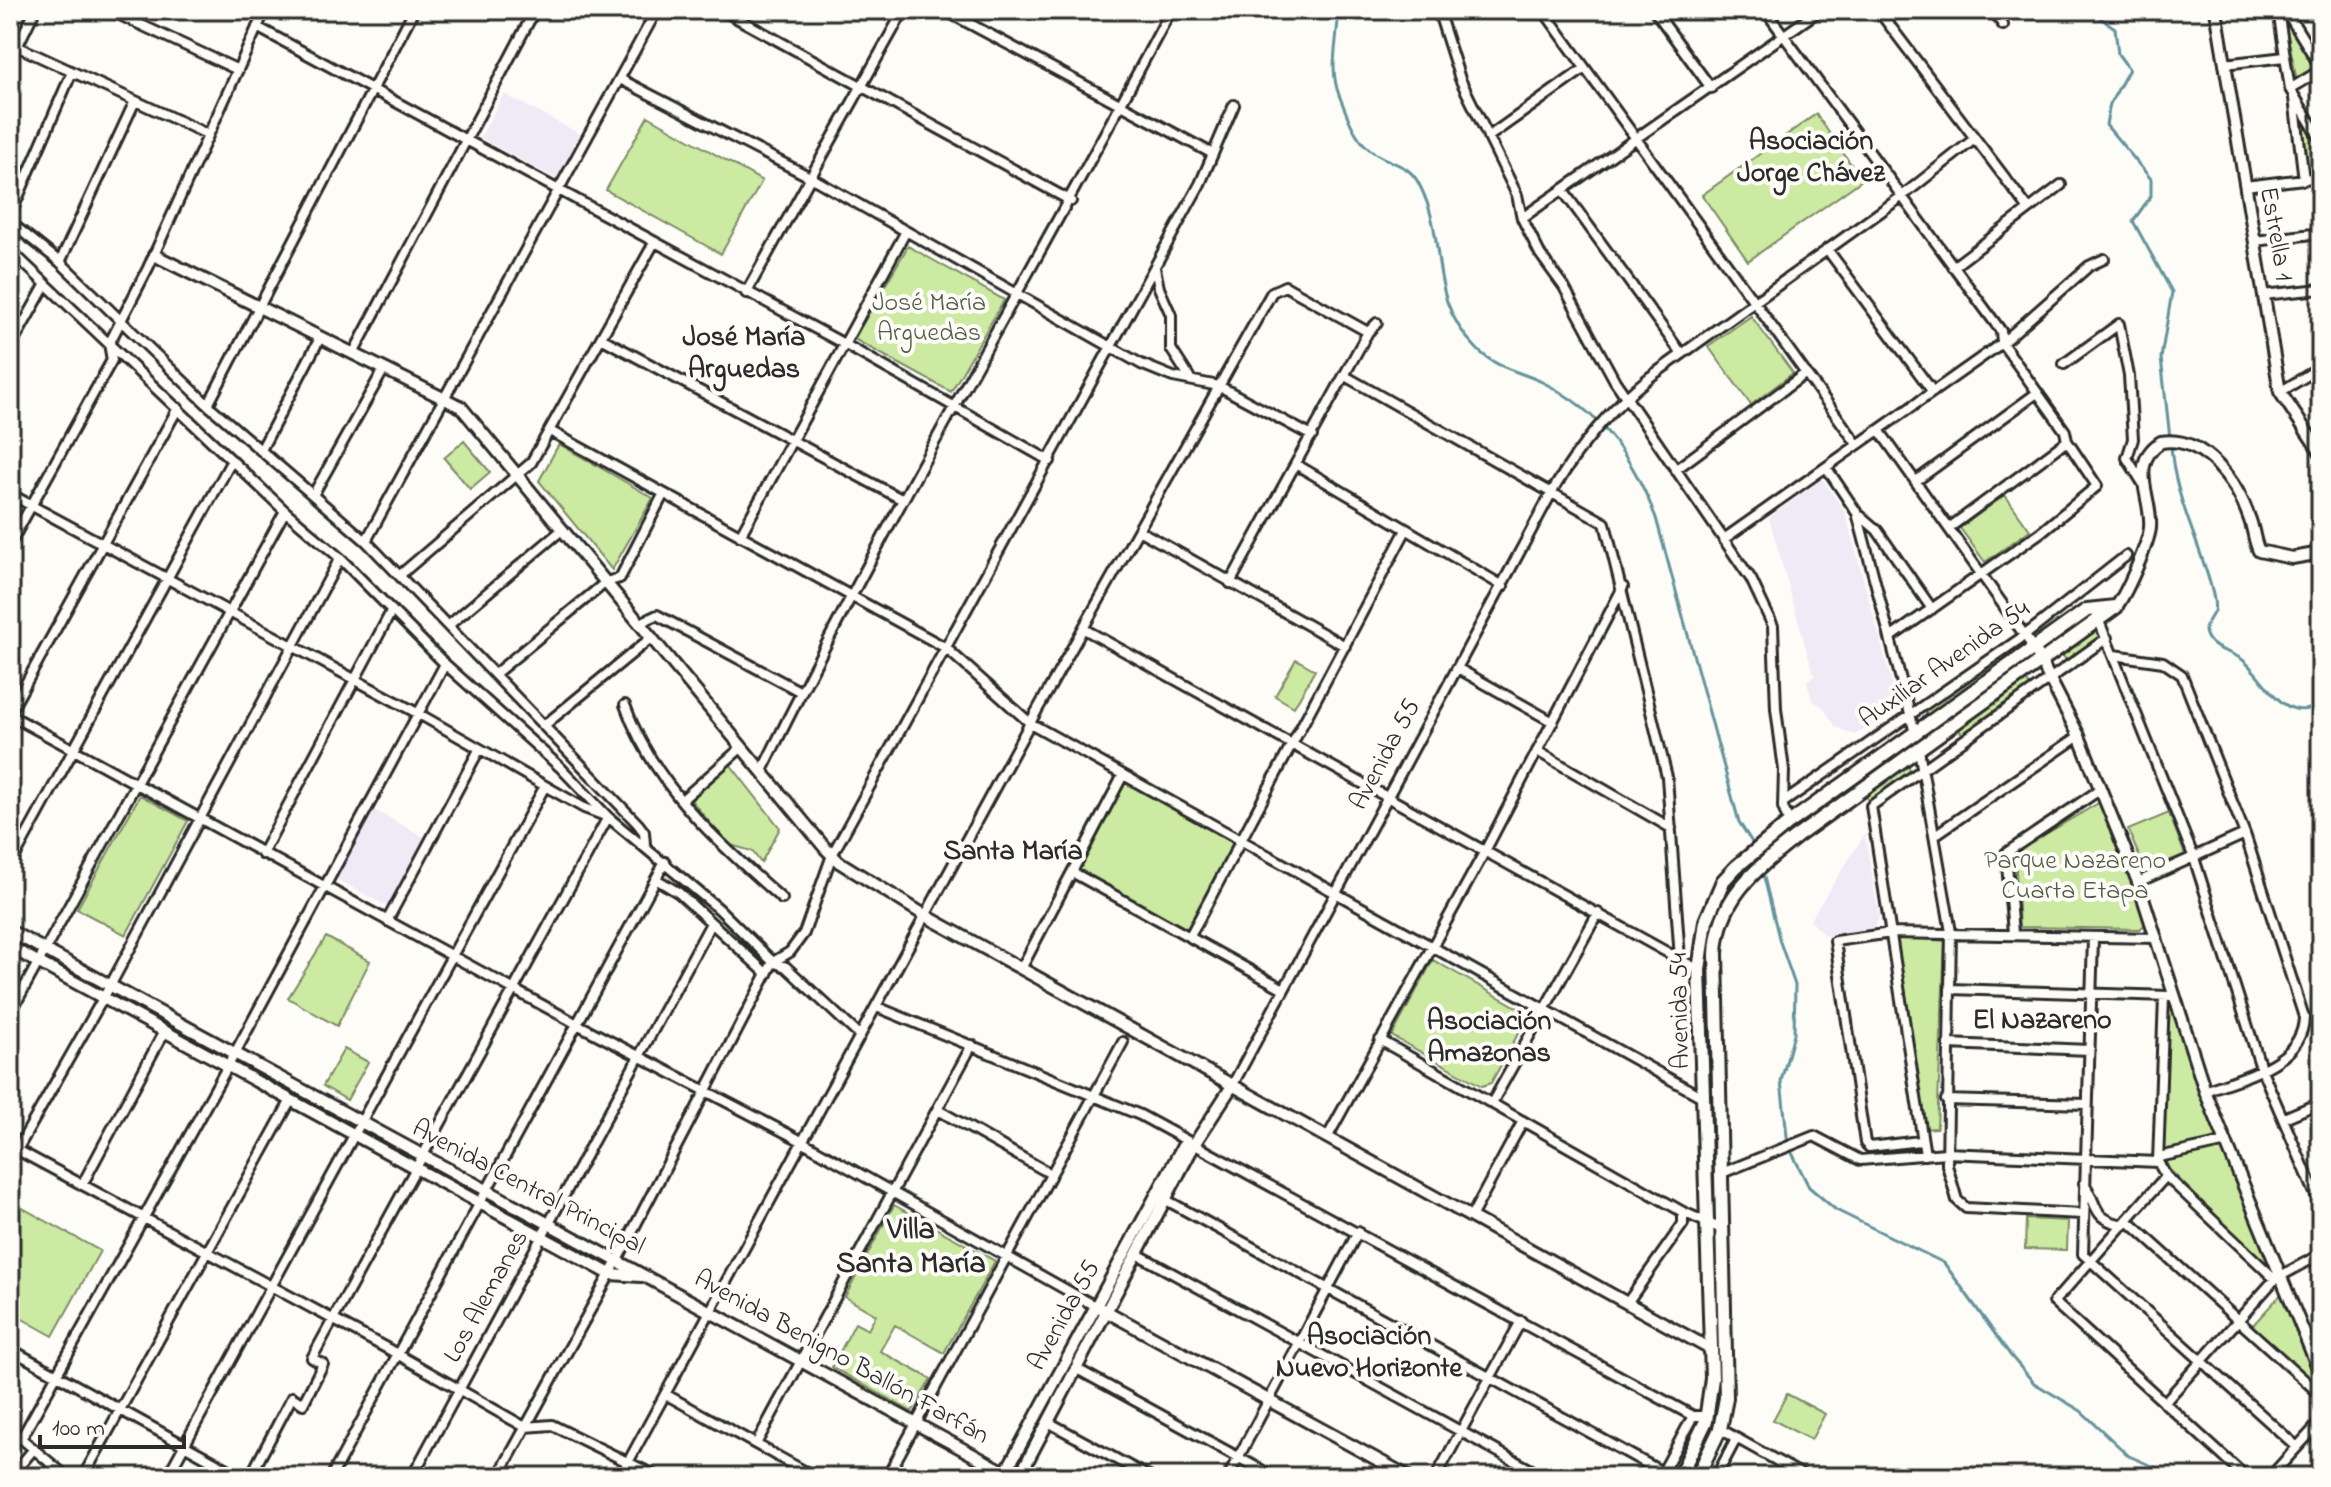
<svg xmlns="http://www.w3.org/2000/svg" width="2331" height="1487" font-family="'Indie Flower',sans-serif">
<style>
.built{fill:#f0eaf6}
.green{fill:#cceaa1;stroke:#7c8a66;stroke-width:2}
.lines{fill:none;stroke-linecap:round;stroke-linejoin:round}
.stream{stroke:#63939b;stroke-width:3}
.minor-casing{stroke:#2b2b2b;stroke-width:14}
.tertiary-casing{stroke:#2b2b2b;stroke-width:16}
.secondary-casing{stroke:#2b2b2b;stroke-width:18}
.minor{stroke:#fdfcf7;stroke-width:8}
.tertiary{stroke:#fdfcf7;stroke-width:10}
.secondary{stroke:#fdfcf7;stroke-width:12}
.labels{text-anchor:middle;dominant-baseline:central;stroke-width:8;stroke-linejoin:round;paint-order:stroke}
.street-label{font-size:26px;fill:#2b2b2b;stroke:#fdfcf7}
.park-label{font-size:26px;fill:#535b48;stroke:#fdfcf7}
.neighbourhood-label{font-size:28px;font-weight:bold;fill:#2b2b2b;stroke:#fdfcf7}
.quarter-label{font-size:30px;font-weight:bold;fill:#2b2b2b;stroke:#fdfcf7}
</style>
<rect width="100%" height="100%" fill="#fdfcf7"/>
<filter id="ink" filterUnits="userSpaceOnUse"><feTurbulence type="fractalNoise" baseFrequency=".0125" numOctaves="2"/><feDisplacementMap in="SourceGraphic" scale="16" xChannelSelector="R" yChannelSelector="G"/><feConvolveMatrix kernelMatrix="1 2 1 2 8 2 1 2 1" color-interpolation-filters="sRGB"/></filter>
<g filter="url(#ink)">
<!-- built -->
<path class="built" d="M504 94 580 134 556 179 480 138Z
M1822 479 1845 512 1899 709 1855 735 1836 727 1822 706 1812 700 1807 681 1814 676 1769 518Z
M374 810 426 838 388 907 336 879Z
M1865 834 1879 917 1875 927 1825 936 1810 920Z"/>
<!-- green -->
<path class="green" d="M2288 22 2316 66 2297 80 2285 23Z
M1816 114 1862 180 1748 261 1702 195Z
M2299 115 2321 154V172L2308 174Z
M648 116 762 181 721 254 606 190Z
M908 246 1004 300 951 392 854 339Z
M1751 316 1793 373 1751 405 1708 346Z
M464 441 490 472 470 489 444 458Z
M559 444 653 498 612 570 539 481Z
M2005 495 2030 530 1985 562 1960 528Z
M2094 628H2099L2100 639 2067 662 2062 654Z
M2007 652 2012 659 1929 717 1924 711Z
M1296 659 1315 670 1294 707 1275 696Z
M2026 680 2031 688 1963 735 1958 728Z
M1902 749 1903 755 1798 828V823Z
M1907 763 1911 772 1868 802 1866 792Z
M730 764 780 828 761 863 752 851 727 844 691 800Z
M1124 781 1233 843 1186 931 1078 871Z
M140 795 188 821 126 935 77 909Z
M2102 801 2147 923 2140 929 2019 927 2015 852Z
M2169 813 2185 855 2145 870 2128 830Z
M1719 903 1723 905 1718 1202 1713 1200 1705 954 1707 934Z
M326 937 370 961 337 1026 288 998Z
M1899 937 1945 941 1937 1128 1921 1129 1896 940Z
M1433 960 1529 1014 1491 1083 1482 1086 1392 1036Z
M113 993 226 1054 224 1058 111 997Z
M2172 1005 2219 1138 2163 1153 2169 1006Z
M344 1049 368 1062 347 1100 323 1086Z
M239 1061 352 1124 351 1127 237 1064Z
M2223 1147 2271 1262 2266 1265 2169 1169 2165 1160Z
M10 1201 100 1251 53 1336 10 1312Z
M894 1205 995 1261 944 1353 895 1325 880 1351 931 1379 912 1412 832 1367 855 1323 868 1330 876 1315 845 1297Z
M2026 1219 2068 1221 2067 1250 2025 1249Z
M1714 1258H1719L1722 1380 1717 1422 1691 1477H1683L1702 1442Z
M2282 1293 2321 1387V1390L2252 1326Z
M1091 1323 1096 1326 1022 1461 1018 1459Z
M1787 1394 1825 1414 1811 1440 1773 1420Z"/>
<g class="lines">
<!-- stream -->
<path class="stream" d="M1338 10C1339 39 1328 66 1339 95 1346 112 1353 135 1368 148 1386 165 1408 160 1420 186 1450 246 1424 295 1477 349 1495 368 1519 371 1542 382 1601 411 1633 458 1656 518L1739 822 1755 847
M2097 10 2096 15 2115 28 2118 54 2129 69 2110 104 2106 125 2151 179V196L2133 221 2172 292 2161 358 2170 438
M2171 445C2174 497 2198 538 2211 587 2213 594 2216 605 2214 611 2210 621 2200 628 2208 639 2215 651 2234 652 2244 661 2267 680 2283 726 2321 704
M1762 869 1780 942 1795 985 1794 1034 1781 1081 1788 1145 1809 1187 1836 1210 1944 1263 2011 1356 2034 1383 2081 1411 2129 1456 2177 1477"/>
<!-- minor casing -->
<g class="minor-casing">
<path id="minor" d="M109 10 238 70
M722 10 1071 201
M944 10 1213 154
M1438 10 1460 79 1517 195 1522 218 1540 254 1564 287 1615 381 1751 579 1773 626 1776 709 1784 770 1783 807 1789 823
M1543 10 1857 444
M1654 10 1711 88
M1765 10 2001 331 2002 343 2065 431 2067 441 2097 486 2041 532 1890 638
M1878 10 2027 207
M1993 10 2003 25
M2278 10 2290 89 2321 140
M2278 11 2291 19 2321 68
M257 27 844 344 1050 461
M10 43 207 134
M18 45 35 10
M2224 64 2285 57
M620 79 812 178 1141 364 1173 377 1219 386 1312 436
M2290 89 2321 70
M2294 98 2304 180
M1488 137 1585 68
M2245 186 2321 177
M1564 192 1681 353
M10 216 72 72
M1522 218 1820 10
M10 222 60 262 208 405 366 541 638 824 644 832 645 844
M2255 241 2321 233
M1827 249 1933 392
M10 250 285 511 340 558 445 664 560 767 608 817 719 909 773 962 786 967 860 1036
M60 262 135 101
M1953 267 2061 185
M1155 268 1159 288 1171 315V349L1191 380
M746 293 904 10
M2263 295 2321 289
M601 338 903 500
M10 348 46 284
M353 354 535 10
M2064 364 2119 324 2129 376 2133 439 2127 458 2142 482
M1345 376 1605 523 1667 777 1680 959
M2280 392 2321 367
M208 405 414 10
M1879 430 2035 650
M550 431 946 648 1030 723 1704 1098
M261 450 320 338
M1297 465 1503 586
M1826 467 1857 513 1915 733
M1675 470 1806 373
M1916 481 2037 393
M10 494 419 714 584 808 608 817 312 1358 323 1364 303 1404 292 1397 250 1477
M313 495 384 369
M1857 513 1877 530 1932 609
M1949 528 2067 441
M1140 531 1345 646
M740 536 905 233
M1724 539 2002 343 2089 266 2104 259
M366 541 657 10
M10 544 112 360 109 344 148 268 265 10
M400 575 531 463 654 243
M1230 583 1368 332 1377 323
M2097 616 2194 858 2261 1068 2321 1207
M640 623 657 615 801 692
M449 625 563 529
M1084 629 1699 970
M2114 655 2163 662 2182 675 2245 834 2304 1017C2303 1065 2240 1077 2205 1091
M1457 668 1553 722
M496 673 606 582 620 578 663 495
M625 705C653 785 720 845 782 899
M10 712 178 408
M10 715 577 1024 794 1137 1095 1306
M546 724 652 637
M1919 750 1951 932 1947 1165 1957 1200 1966 1208 2082 1214
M1537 751 1671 828
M762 771C889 512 1037 265 1171 10
M683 799 742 747
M1784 802 2024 636 2126 556
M1935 835 2079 736
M262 854 392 610
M10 866 232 460
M1072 872 1282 988
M656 879 679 893 767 974
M2138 882 2245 834
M387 921 479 750
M2013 933 2006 853 2101 789
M1190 936 1406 530
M2093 939 2083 1254 2297 1447
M1021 969 1123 775
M1950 989 2169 996
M2164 997 2158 1162 2166 1176 2275 1279
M877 1007 1140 1115 1693 1416H1707
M10 1014 285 511
M1380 1040 1683 1212 1724 1230
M1948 1044 2090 1050
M1232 1086 1553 490C1580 446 1609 409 1650 377L1901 197 1973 140
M1946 1100 2087 1104
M1492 1103 1598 913
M938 1110 1051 1174
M2284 1118 2310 1107
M1327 1138 1485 851 1623 587
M1920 1141 1869 1147 1865 1143 1835 941 1891 933 2157 938
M10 1146 390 1350 525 1427 552 1425 658 1477
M17 1150 110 986 340 558
M1925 1155 1871 806 2107 638
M2159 1157 2227 1142
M1722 1173 1814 1136 1860 1160 1946 1153 2158 1162
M2166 1176 2054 1302 2246 1477
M2084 1183C2099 1206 2091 1219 2124 1225
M82 1185 164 1032
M1168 1201 1662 1472
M1471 1217 1523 1121
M2127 1220 2321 1395
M1139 1255 1544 1477
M1627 1303 1683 1224V1212
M10 1349 242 1477
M1077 1369 1274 1477
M665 1394 815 1477
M2164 1403 2275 1279 2321 1254
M1048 1422 1149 1477
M10 1429 67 1477
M1720 1429 1806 1477
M21 1439 235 1053 445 664
M756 1444 972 1045
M10 1477 33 1450
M83 1477 291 1100
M167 1477 545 786
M331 1477 665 862
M412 1477 710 925
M498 1477 610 1274 773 962 790 952 804 933 832 855 1200 184 1234 105
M620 1477 1030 723 1272 292 1285 286 1368 332
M887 1477 1123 1042
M1228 1477 1358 1232
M1436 1477 1521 1321
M1660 1477 1693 1416
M1716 1477 1736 1439
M2270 1477 2321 1421"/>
</g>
<!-- tertiary casing -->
<g class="tertiary-casing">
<path id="tertiary" d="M2216 10 2280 392 2321 453
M154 255 461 407 825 848 839 862 926 916 1712 1350
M2116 607C2126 594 2148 545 2150 528 2153 498 2127 464 2161 442 2205 435 2238 484 2250 520 2254 531 2254 541 2259 551L2292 558 2321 553
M2035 650 2079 736 2138 882 2205 1091 2321 1375
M10 931 1014 1477
M10 947 610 1274 641 1276
M1102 1309 1409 1477
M1003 1477 1183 1146 1195 1143
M1019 1477 1195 1143 1232 1086"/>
</g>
<!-- secondary casing -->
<g class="secondary-casing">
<path id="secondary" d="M1679 1477 1706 1421 1712 1378 1699 970 1706 921 1723 881 1736 867 1789 823 2087 610 2116 607
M1697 1477 1720 1429 1726 1398 1716 954C1718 898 1755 870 1796 837L2116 607"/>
</g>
<!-- minor -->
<use href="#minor" class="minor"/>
<!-- tertiary -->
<use href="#tertiary" class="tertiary"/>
<!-- secondary -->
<use href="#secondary" class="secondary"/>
</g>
</g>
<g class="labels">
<!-- street labels -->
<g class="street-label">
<text transform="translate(2275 234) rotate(80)">Estrella 1</text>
<text transform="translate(1945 665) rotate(-35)">Auxiliar Avenida 54</text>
<text transform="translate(1386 755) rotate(-62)">Avenida 55</text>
<text transform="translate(1681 1011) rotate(-91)">Avenida 54</text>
<text transform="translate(528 1188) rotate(28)">Avenida Central Principal</text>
<text transform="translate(487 1297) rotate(-61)">Los Alemanes</text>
<text transform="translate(1065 1316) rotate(-61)">Avenida 55</text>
<text transform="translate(841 1358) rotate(29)">Avenida Benigno Ballón Farfán</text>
</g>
<!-- park labels -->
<g class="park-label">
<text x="929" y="304">José María<tspan x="929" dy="30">Arguedas</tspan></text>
<text x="2075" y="862">Parque Nazareno<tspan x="2075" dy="30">Cuarta Etapa</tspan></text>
</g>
<!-- neighbourhood labels -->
<g class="neighbourhood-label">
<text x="1811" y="142">Asociación<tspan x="1811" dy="32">Jorge Chávez</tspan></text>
<text x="744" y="338">José María<tspan x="744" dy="32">Arguedas</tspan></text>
<text x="1013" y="852">Santa María</text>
<text x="2042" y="1021">El Nazareno</text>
<text x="1489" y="1022">Asociación<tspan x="1489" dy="32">Amazonas</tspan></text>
<text x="1369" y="1337">Asociación<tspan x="1369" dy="32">Nuevo Horizonte</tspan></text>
</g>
<!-- quarter labels -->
<g class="quarter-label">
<text x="911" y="1231">Villa<tspan x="911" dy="34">Santa María</tspan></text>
</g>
</g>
<!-- margin -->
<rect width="2331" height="1487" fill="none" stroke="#fdfcf7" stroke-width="40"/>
<rect x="20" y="20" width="2291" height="1447" fill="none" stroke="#2b2b2b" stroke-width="3" filter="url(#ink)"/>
<!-- scale -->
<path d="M40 1435v12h144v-12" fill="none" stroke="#2b2b2b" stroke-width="4"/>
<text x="52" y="1435" font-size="24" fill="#2b2b2b" stroke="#fdfcf7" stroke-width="6" paint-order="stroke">100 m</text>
</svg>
